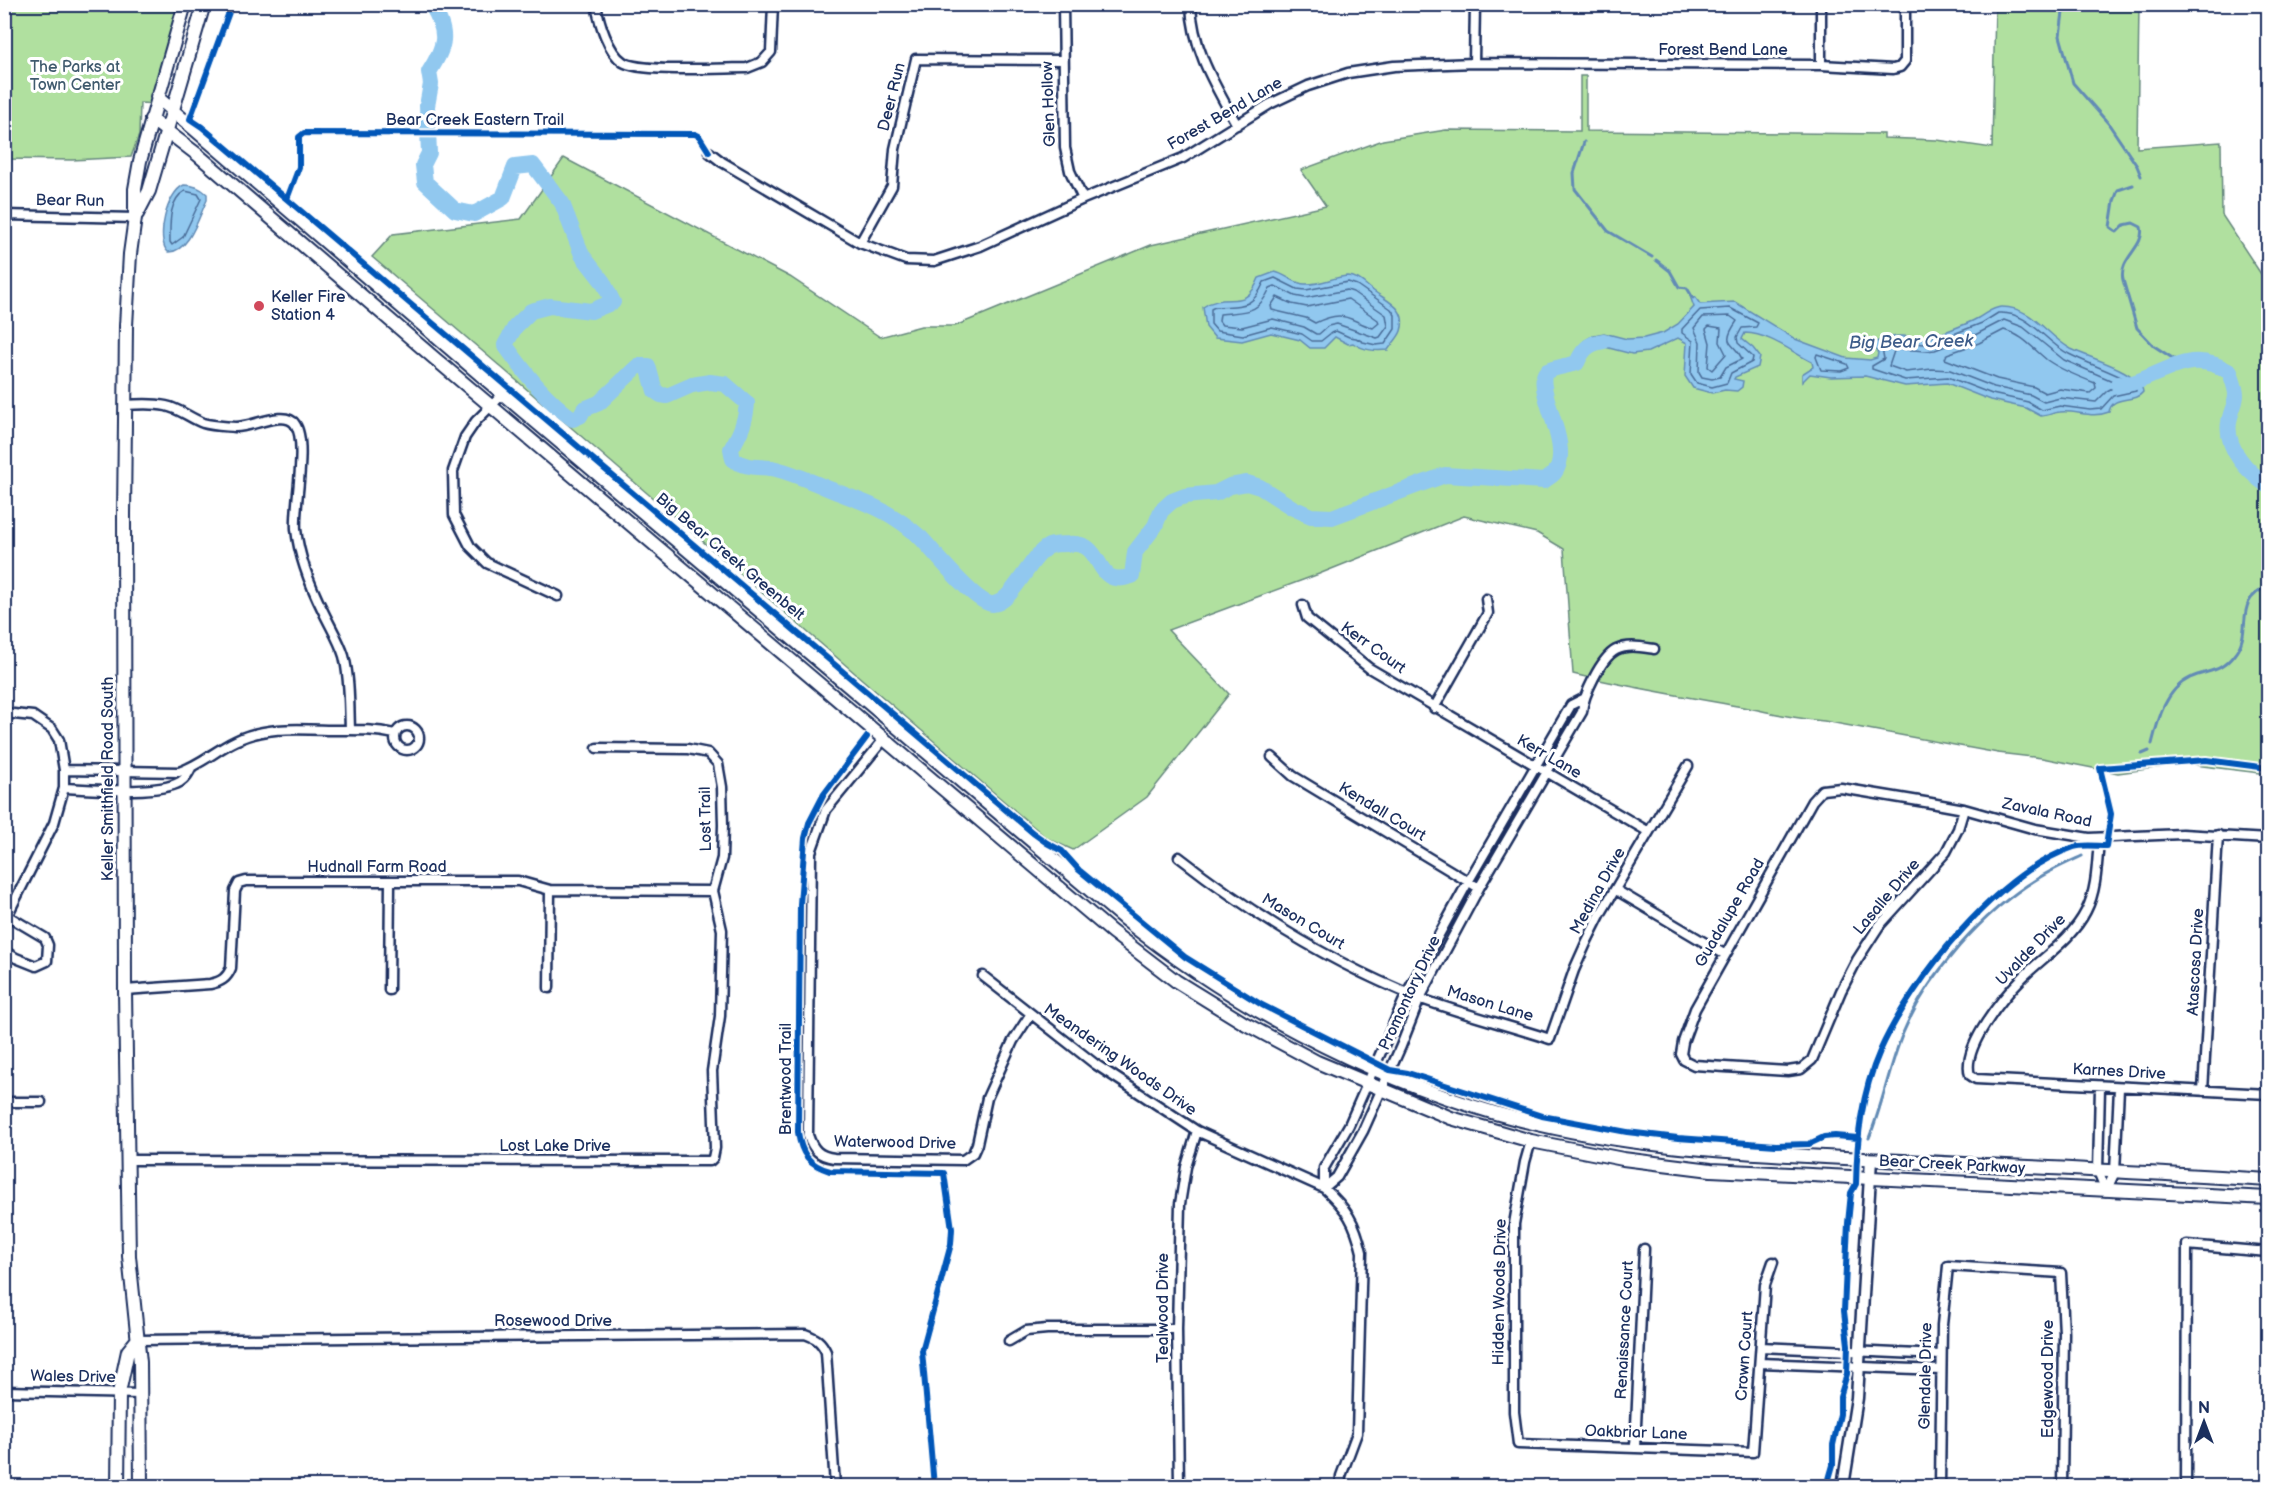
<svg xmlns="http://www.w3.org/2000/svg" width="2273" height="1491" font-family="'Balsamiq Sans',sans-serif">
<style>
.green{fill:#b0e09f;stroke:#66887e;stroke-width:1.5}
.water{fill:#91c8ef;stroke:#628bb5;stroke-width:1.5}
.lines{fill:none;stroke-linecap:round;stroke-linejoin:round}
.shore{stroke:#4a6c98;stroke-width:1.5}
.stream{stroke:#628bb5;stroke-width:3}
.river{stroke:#91c8ef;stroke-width:16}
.minor-casing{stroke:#1b2f5e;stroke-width:13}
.tertiary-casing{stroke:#1b2f5e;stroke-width:15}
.secondary-casing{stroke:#1b2f5e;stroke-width:16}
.minor{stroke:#fff;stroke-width:8}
.tertiary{stroke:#fff;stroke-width:10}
.secondary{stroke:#fff;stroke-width:12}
.cycleway-casing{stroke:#fff;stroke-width:10}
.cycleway{stroke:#0057b8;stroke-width:6}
.poi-dot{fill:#d1495b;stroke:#fff;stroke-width:2}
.labels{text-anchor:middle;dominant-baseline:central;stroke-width:6;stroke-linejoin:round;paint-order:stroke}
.street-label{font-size:16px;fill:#1b2f5e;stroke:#fff}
.park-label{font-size:16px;fill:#405b6e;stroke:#fff}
.poi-label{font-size:16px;fill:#1b2f5e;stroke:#fff;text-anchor:start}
.water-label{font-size:18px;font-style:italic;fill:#3e5d8a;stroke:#fff}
</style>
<rect width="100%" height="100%" fill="#fff"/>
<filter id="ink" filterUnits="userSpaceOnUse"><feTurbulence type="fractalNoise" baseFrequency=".0167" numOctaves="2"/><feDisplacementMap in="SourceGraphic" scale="12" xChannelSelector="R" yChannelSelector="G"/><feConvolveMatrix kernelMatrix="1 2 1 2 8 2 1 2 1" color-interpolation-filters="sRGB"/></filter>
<g filter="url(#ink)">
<!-- green -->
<path class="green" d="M4 5H183L158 104 140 103 139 135 131 157 72 160 5 159Z
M1995 5H2139L2137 148 2221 142 2222 215 2261 274 2268 281V774L2186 764 2118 773 2042 758 1998 753 1824 721C1794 719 1766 711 1737 706 1682 696 1627 687 1573 674L1564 549 1537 533 1464 516 1319 574 1168 630 1229 694 1147 797 1073 850 1047 838C821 646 599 449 372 257L393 234 521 219 564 158 790 277 880 337 921 326H955L1151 245 1326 206 1301 170 1383 140 1446 130 1580 131V76H1586V131L1884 134V138L1937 140 1992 148Z"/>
<!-- water -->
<path class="water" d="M184 185C193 185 201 188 207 194V200C199 216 189 253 168 252 155 240 167 192 184 185Z
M1275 272C1285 274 1295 284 1305 284 1320 285 1333 277 1347 276 1359 276 1366 286 1375 292 1389 302 1408 309 1401 331 1399 337 1392 344 1388 350 1376 351 1364 351 1353 343L1348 344 1335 337 1324 348H1310L1300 340 1271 333 1242 341 1215 338 1206 327 1203 307C1228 290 1245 314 1259 278Z
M1690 296 1695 297 1700 304 1735 302 1795 339 1846 358 1870 360 1877 358 1878 353 1872 346 1873 343C1881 340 1891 336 1899 336 1910 335 1920 340 1931 337 1946 331 1964 326 1978 318 1986 314 1992 307 2002 307 2033 307 2047 336 2071 349 2089 358 2141 371 2143 392 2134 404 2112 394 2109 412 2091 419 2077 410 2060 412 2054 412 2048 416 2041 416L2026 408 1990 400 1947 383 1905 386 1865 376 1831 377 1810 374 1802 382V374L1813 367 1812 362C1790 351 1770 334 1745 333L1742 339 1753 348 1760 357 1758 367 1735 377 1734 379 1743 381 1742 387 1737 391 1725 390 1712 393 1693 388 1685 376 1687 343 1678 338 1648 352 1632 354 1605 347 1592 351 1584 349V341L1594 335 1604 333 1627 339 1644 338 1663 333 1678 324 1694 307Z"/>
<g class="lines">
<!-- shore -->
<path class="shore" d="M185 191 198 194 201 199 183 237 172 245 170 242C170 226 168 200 185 191Z
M1275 278 1297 289 1306 290 1348 282 1357 285 1391 309 1395 315V329L1385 344 1376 345 1363 342 1356 338 1349 337 1336 331 1331 333 1321 341H1312L1302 334 1272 327 1243 335 1217 331 1211 324V309L1215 307C1242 305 1252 310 1264 282Z
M1275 286 1295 296 1305 298 1347 290 1353 292 1386 315 1388 326 1380 337 1377 338 1337 324 1328 326 1319 334H1316L1304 327 1273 319 1242 327 1222 325 1219 321 1220 314C1246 311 1258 315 1270 288Z
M1277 297 1292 304 1307 307 1348 299 1378 320 1379 323 1373 328C1346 319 1345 309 1315 323L1306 318 1272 310 1271 306Z
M1730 308 1758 323 1756 327 1742 328 1737 337 1738 343 1753 357 1752 362 1731 373 1727 383 1712 387 1697 383 1691 374 1693 341 1682 333V329L1700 310Z
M1998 313C2030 311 2044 342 2069 354 2089 364 2110 371 2129 381L2136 388V391L2113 396 2101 409 2090 410 2060 406 2042 410 2028 402 1992 394 1948 377 1905 380 1872 369V366L1884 359 1882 348 1884 346 1900 342 1925 344 1933 342 1982 323Z
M1730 316 1737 321C1719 347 1735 341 1742 359L1726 367 1720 377 1712 379 1702 377 1699 372 1700 342 1694 328 1703 317Z
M2004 320 2023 327 2064 360 2115 382 2116 386 2107 391 2096 402 2060 398 2044 402 2031 395 1994 387 1950 370 1932 369 1906 372 1889 366 1894 351 1900 349 1926 351 1935 350 1975 335Z
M1709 326 1721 328 1720 342 1726 354 1712 370 1708 367 1710 343 1706 329Z
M2004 330C2023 335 2032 348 2047 360 2061 370 2079 377 2095 383L2096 388 2090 393 2060 389 2045 393 2034 387 1997 379 1945 359 1947 354 1979 343Z
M1817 354 1847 364 1849 368 1841 371 1821 370 1816 357Z"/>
<!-- stream -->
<path class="stream" d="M2064 4 2060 36 2073 83 2108 123 2137 166 2141 176
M1584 142 1574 173 1575 189 1608 231 1652 257
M2133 185 2118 190 2114 201 2110 227 2117 232 2124 225 2133 223 2141 227C2146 247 2118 258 2123 280L2137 328 2154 346 2180 363
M1656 260 1670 271 1679 287 1687 288 1693 298
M2152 744C2158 720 2165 690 2190 678 2209 669 2219 674 2234 655 2255 629 2231 602 2268 586
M2142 754 2149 751
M1869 1138C1883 1104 1889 1067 1903 1033 1928 974 1983 912 2037 879 2051 870 2067 863 2082 856"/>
<!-- river -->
<path class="river" d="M431 4C449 33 446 45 429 72L431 84 427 106 429 153 423 165 425 182 455 210 474 214 503 198 515 167 533 165 562 203 582 255 603 282 613 302 591 311 550 306 531 311 515 327 505 345C525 373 545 399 573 419L580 416 584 409 599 403 638 366H648L655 391 661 395 667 396 692 385 710 382 725 384 747 403C746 421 740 434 731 449L733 459C745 469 762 466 776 469 796 474 814 483 832 490 855 499 878 506 898 520 906 525 913 531 920 537 934 551 975 604 993 604 1013 603 1030 555 1049 546 1054 544 1063 544 1068 544 1108 540 1090 590 1132 576L1135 552 1155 526 1161 511 1172 501 1185 496 1216 493 1230 486 1247 483 1260 487 1293 508 1311 516 1332 517 1445 475 1544 481C1547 478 1553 476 1555 472 1574 446 1533 388 1546 372 1548 369 1571 365 1577 363 1582 350 1589 343 1604 341
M2118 384C2127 385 2137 382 2146 378 2177 365 2197 352 2230 372 2232 379 2236 388 2236 395 2236 404 2230 413 2229 422 2225 449 2248 472 2268 486"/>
<!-- minor casing -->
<g class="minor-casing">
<path id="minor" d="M596 4C599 22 608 52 623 62 640 73 722 68 747 68L762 62 771 52 773 4
M1063 4 1065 148 1070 171 1083 199
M1191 4C1192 49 1216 87 1237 125
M1474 63 1475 4
M1821 65V4
M709 152 722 162 860 243 906 260 934 261 980 246 1083 199 1183 158 1270 104 1308 86 1348 73 1394 66 1474 63 1821 65 1893 69 1900 67 1905 61V4
M4 215 135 218
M860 243 892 186 895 149 916 59 1062 60
M503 394 476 421 465 437 453 471 454 515 470 546 487 563 558 596
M125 405C138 404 153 403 166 406 180 409 190 418 203 423 213 426 224 426 235 427 250 428 285 409 295 424 308 442 294 505 296 529 299 558 310 585 323 611 330 626 339 640 344 656 350 680 349 705 350 729
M1303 605 1307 618 1369 668 1649 832
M1434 708 1488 613 1486 599
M4 713 33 716 52 729 59 740 64 770V788L54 823 4 922
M395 738a12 12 0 1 1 24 0a12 12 0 1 1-24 0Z
M885 738 826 810 811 852 808 1135C813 1150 819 1156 834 1158L963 1160 973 1153 977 1144 987 1098 1013 1041 1030 1015
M1272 757 1293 776 1479 888
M64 770 179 772C200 765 216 750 235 741 266 726 298 729 331 730 355 730 371 729 395 734
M64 788C91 789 158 795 180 782 186 778 188 774 191 768
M1964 809 1958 829 1946 852 1879 926 1857 960 1841 991 1812 1060 1801 1069 1788 1071 1694 1065 1684 1060 1681 1054 1683 1042 1695 1009 1812 801 1822 790 1841 788 1931 803 1964 809 2035 829 2089 838 2182 834 2268 839
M2099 839C2097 863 2097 890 2086 911 2072 939 2044 956 2023 977 2004 996 1961 1048 1970 1075L1976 1079 2268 1094
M1179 857C1252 914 1333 964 1419 998 1462 1014 1507 1025 1550 1039L1574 970 1587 941 1601 913 1688 766
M1616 890 1724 954
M4 951 16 958 36 966 47 961 48 945 45 938 8 916
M983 976 1095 1064 1197 1131 1324 1188C1347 1209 1355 1222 1362 1252L1357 1433 1341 1476 1340 1486
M549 988 550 890
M125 990 210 984C221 982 227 978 231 968L235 891 239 883 246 881H518L550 890 713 891
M389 990 390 882
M2100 1087 2098 1171 2106 1191
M2203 1091 2218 835
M4 1102H41
M1531 1141 1525 1162 1514 1224V1412L1518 1444 1753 1452 1765 1285 1773 1262
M127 1160 710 1161 713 1158 715 1148 712 1071 720 1016 722 930 713 891 722 858 723 825 722 787 718 764 708 753 688 749 597 748
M1324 1188 1337 1177 1363 1131 1401 1046 1420 998 1479 888 1582 712C1583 696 1601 658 1616 650 1628 644 1641 647 1654 649
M1324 1188V1168L1349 1125 1407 993 1468 882 1571 705 1583 699
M2106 1191 2115 1172 2119 1088
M137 1340 805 1334C816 1338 821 1341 826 1352L835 1486
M1009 1341 1026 1331 1047 1329H1177
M1761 1347 1941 1355
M1760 1363 1941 1370
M4 1391 141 1394
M1635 1448 1644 1249
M1179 1486 1177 1329 1180 1204 1186 1167 1197 1131
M1940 1486 1942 1325 1948 1266 2061 1273 2064 1333 2062 1486
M2186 1486 2187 1245 2268 1252"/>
</g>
<!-- tertiary casing -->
<g class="tertiary-casing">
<path id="tertiary" d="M1843 1486 1857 1398 1871 1159"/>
</g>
<!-- secondary casing -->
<g class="secondary-casing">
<path id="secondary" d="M157 97 503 394 1123 918C1232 1005 1361 1074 1495 1113 1624 1150 1750 1153 1883 1160 2011 1166 2140 1172 2268 1180
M151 119 198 155 433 357 1112 932 1176 981 1244 1023 1317 1062 1451 1118 1531 1141 1623 1159 1711 1170 2268 1198
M137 214 149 191 204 4
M118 1486 119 1393 128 1351 137 1340
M141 1486 140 1362 129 1256 125 990 124 515 126 326 130 254 135 218V189L140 161 185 4"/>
</g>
<!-- minor -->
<use href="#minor" class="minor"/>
<!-- tertiary -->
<use href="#tertiary" class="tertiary"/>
<!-- secondary -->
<use href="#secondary" class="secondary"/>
<!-- cycleway casing -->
<g class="cycleway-casing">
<path id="cycleway" d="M232 4 190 119 202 127 1033 833 1047 843 1062 851 1079 870 1185 957 1262 1005 1390 1070 1408 1073 1542 1116 1627 1132 1678 1138 1776 1145 1809 1144 1824 1137 1835 1136 1858 1138
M287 199 299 167V137L304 133 695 134 699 136 709 152
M867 737 824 794 809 823 805 838 800 904 798 1132C801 1154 809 1165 830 1171L944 1173 952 1229 951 1244 922 1351 934 1486
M1827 1486 1833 1465V1445L1840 1414V1397L1847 1374 1848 1345 1844 1311 1848 1223 1851 1193 1856 1184C1857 1138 1861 1094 1880 1051 1913 978 1997 873 2074 847 2083 844 2096 846 2106 846L2111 814 2100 768 2206 760 2268 768"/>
</g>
<!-- cycleway -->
<use href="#cycleway" class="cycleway"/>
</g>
</g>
<!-- markers -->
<circle class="poi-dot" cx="259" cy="306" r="6"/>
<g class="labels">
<!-- street labels -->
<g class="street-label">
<text x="1723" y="50">Forest Bend Lane</text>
<text transform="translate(892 97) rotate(-76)">Deer Run</text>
<text transform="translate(1049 104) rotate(-92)">Glen Hollow</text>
<text transform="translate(1225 114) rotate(-30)">Forest Bend Lane</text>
<text x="475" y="120">Bear Creek Eastern Trail</text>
<text transform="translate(70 201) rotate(1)">Bear Run</text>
<text transform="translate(730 557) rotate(40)">Big Bear Creek Greenbelt</text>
<text transform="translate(1373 648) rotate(36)">Kerr Court</text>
<text transform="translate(1549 757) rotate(30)">Kerr Lane</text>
<text transform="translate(108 779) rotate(-90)">Keller Smithfield Road South</text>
<text transform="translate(1382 812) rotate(31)">Kendall Court</text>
<text transform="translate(2047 813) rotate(12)">Zavala Road</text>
<text transform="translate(706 819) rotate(-91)">Lost Trail</text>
<text x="377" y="867">Hudnall Farm Road</text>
<text transform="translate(1598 891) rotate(-61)">Medina Drive</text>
<text transform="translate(1887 897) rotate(-50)">Lasalle Drive</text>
<text transform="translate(1730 913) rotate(-60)">Guadalupe Road</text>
<text transform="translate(1303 922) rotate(31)">Mason Court</text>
<text transform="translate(2031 950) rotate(-46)">Uvalde Drive</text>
<text transform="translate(2196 962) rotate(-87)">Atascosa Drive</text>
<text transform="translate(1410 993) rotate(-65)">Promontory Drive</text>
<text transform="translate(1490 1004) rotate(17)">Mason Lane</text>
<text transform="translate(1120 1060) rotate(35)">Meandering Woods Drive</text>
<text transform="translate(2119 1072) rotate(3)">Karnes Drive</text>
<text transform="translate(786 1079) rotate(-90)">Brentwood Trail</text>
<text transform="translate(895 1143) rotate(1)">Waterwood Drive</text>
<text x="555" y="1146">Lost Lake Drive</text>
<text transform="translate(1952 1165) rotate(3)">Bear Creek Parkway</text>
<text transform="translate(1500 1292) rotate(-89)">Hidden Woods Drive</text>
<text transform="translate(1163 1308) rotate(-90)">Tealwood Drive</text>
<text x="553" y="1321">Rosewood Drive</text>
<text transform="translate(1625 1330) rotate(-87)">Renaissance Court</text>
<text transform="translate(1745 1356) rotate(-86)">Crown Court</text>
<text transform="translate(1926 1376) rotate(-89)">Glendale Drive</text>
<text transform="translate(73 1377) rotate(1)">Wales Drive</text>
<text transform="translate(2048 1379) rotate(-90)">Edgewood Drive</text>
<text transform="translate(1636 1433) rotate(2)">Oakbriar Lane</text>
</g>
<!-- park labels -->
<g class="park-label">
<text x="75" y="67">The Parks at<tspan x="75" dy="18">Town Center</tspan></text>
</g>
<!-- poi labels -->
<g class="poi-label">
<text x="271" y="297">Keller Fire<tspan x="271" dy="18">Station 4</tspan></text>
</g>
<!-- water labels -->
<g class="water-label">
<text transform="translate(1911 342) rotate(-1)">Big Bear Creek</text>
</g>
</g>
<!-- margin -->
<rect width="2273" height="1491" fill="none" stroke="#fff" stroke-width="24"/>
<rect x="12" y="12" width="2249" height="1467" fill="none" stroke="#1b2f5e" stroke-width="2" filter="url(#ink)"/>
<!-- north arrow -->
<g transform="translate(2204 1422)" stroke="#ffffff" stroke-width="4.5" paint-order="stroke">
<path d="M0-4.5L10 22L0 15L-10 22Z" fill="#1b2f5e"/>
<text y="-9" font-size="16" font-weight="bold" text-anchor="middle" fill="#1b2f5e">N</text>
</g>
</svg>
